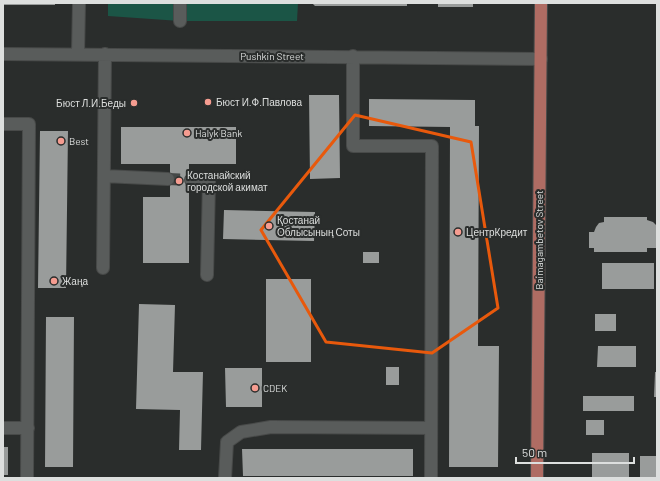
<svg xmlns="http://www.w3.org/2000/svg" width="660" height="481" font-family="Barlow,sans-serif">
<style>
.green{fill:#1b5546}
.building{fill:#999c9b}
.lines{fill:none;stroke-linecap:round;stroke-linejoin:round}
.minor-tunnel{stroke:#454847;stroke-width:12;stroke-dasharray:12 6;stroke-linecap:butt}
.minor-casing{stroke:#484a49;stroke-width:14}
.major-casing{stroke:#484a49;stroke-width:14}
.minor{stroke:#595c5b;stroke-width:12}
.major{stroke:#af6c63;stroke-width:12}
.marked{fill:none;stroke:#e8590c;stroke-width:3;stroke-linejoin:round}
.poi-dot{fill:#f59c90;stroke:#2a2d2c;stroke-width:1.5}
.labels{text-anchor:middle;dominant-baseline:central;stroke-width:4;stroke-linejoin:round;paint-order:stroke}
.street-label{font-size:10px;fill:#dddfde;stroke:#2a2d2c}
.poi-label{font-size:10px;fill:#dddfde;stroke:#2a2d2c;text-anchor:start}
</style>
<rect width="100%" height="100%" fill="#2a2d2c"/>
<!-- green -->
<path class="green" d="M108 3H298L297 21H180L108 16Z"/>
<!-- building -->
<path class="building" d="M3 3H55V5H3Z
M312 3H407V6H315Z
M438 3H473V7H438Z
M309 95H339L340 178 310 179Z
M369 99 475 100V126H479L478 346H499L498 467H449L450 127 369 126Z
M121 127H236V164H189V263H143V197H170V164H121Z
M40 131H68L66 288H38Z
M224 210 315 212 314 241 223 239Z
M604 217H647V220L653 222 657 226V248H647V252H594V248H589V232H594L596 227 599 223 604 222Z
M363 252H379V263H363Z
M602 263H654V289H602Z
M266 279H311V362H266Z
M139 304 175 305 173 372H203L201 450H179L180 410 136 409Z
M595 314H616V331H595Z
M46 317H74L73 467H45Z
M598 346H636V367H597Z
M386 367H399V385H386Z
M225 368H262V407H226Z
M655 372H657V397H654Z
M583 396H634V411H583Z
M586 420H604V435H586Z
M3 447H8V475H3Z
M242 449H413V476H243Z
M592 453H629V478H592Z
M640 456H656V478H640Z"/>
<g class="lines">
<!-- minor-tunnel -->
<path class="minor-tunnel" d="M168 179 191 180"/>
<!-- minor casing -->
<g class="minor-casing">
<path id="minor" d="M180 21V3
M3 54 541 59
M78 54 79 3
M353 56V146H432L431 478
M3 124H29L27 478
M104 176 168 179
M191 180 209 181 207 275
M103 268 105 54
M3 428H28
M225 478 227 442 241 432 271 427 431 428"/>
</g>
<!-- major casing -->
<g class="major-casing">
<path id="major" d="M537 478 541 3"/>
</g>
<!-- minor -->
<use href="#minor" class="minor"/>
<!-- major -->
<use href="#major" class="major"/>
</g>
<!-- marked area -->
<path class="marked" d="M355 115 471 142 498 308 432 353 326 342 261 230Z"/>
<!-- markers -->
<g class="poi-dot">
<circle cx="208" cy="102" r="4"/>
<circle cx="134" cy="103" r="4"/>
<circle cx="187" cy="133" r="4"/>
<circle cx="61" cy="141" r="4"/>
<circle cx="179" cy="181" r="4"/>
<circle cx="269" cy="226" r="4"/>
<circle cx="458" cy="232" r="4"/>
<circle cx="54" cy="281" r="4"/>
<circle cx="255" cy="388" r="4"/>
</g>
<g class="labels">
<!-- street labels -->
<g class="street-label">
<text x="272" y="56">Pushkin Street</text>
<text transform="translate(539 240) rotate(-90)">Baimagambetov Street</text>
</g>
<!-- poi labels -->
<g class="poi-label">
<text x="216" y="102">Бюст И.Ф.Павлова</text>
<text x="126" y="103" text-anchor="end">Бюст Л.И.Беды</text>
<text x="195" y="133">Halyk Bank</text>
<text x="69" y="141">Best</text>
<text x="187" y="175">Костанайский<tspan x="187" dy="12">городской акимат</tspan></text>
<text x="277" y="220">Қостанай<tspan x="277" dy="12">Облысының Соты</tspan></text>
<text x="466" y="232">ЦентрКредит</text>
<text x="62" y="281">Жаңа</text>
<text x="263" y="388">CDEK</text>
</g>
</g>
<!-- border -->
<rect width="660" height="481" fill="none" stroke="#dddfde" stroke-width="8"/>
<!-- scale -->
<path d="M516 457v6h118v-6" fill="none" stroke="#dddfde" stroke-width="2"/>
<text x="522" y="457" font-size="12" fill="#dddfde" stroke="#2a2d2c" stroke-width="3" paint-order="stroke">50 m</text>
</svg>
